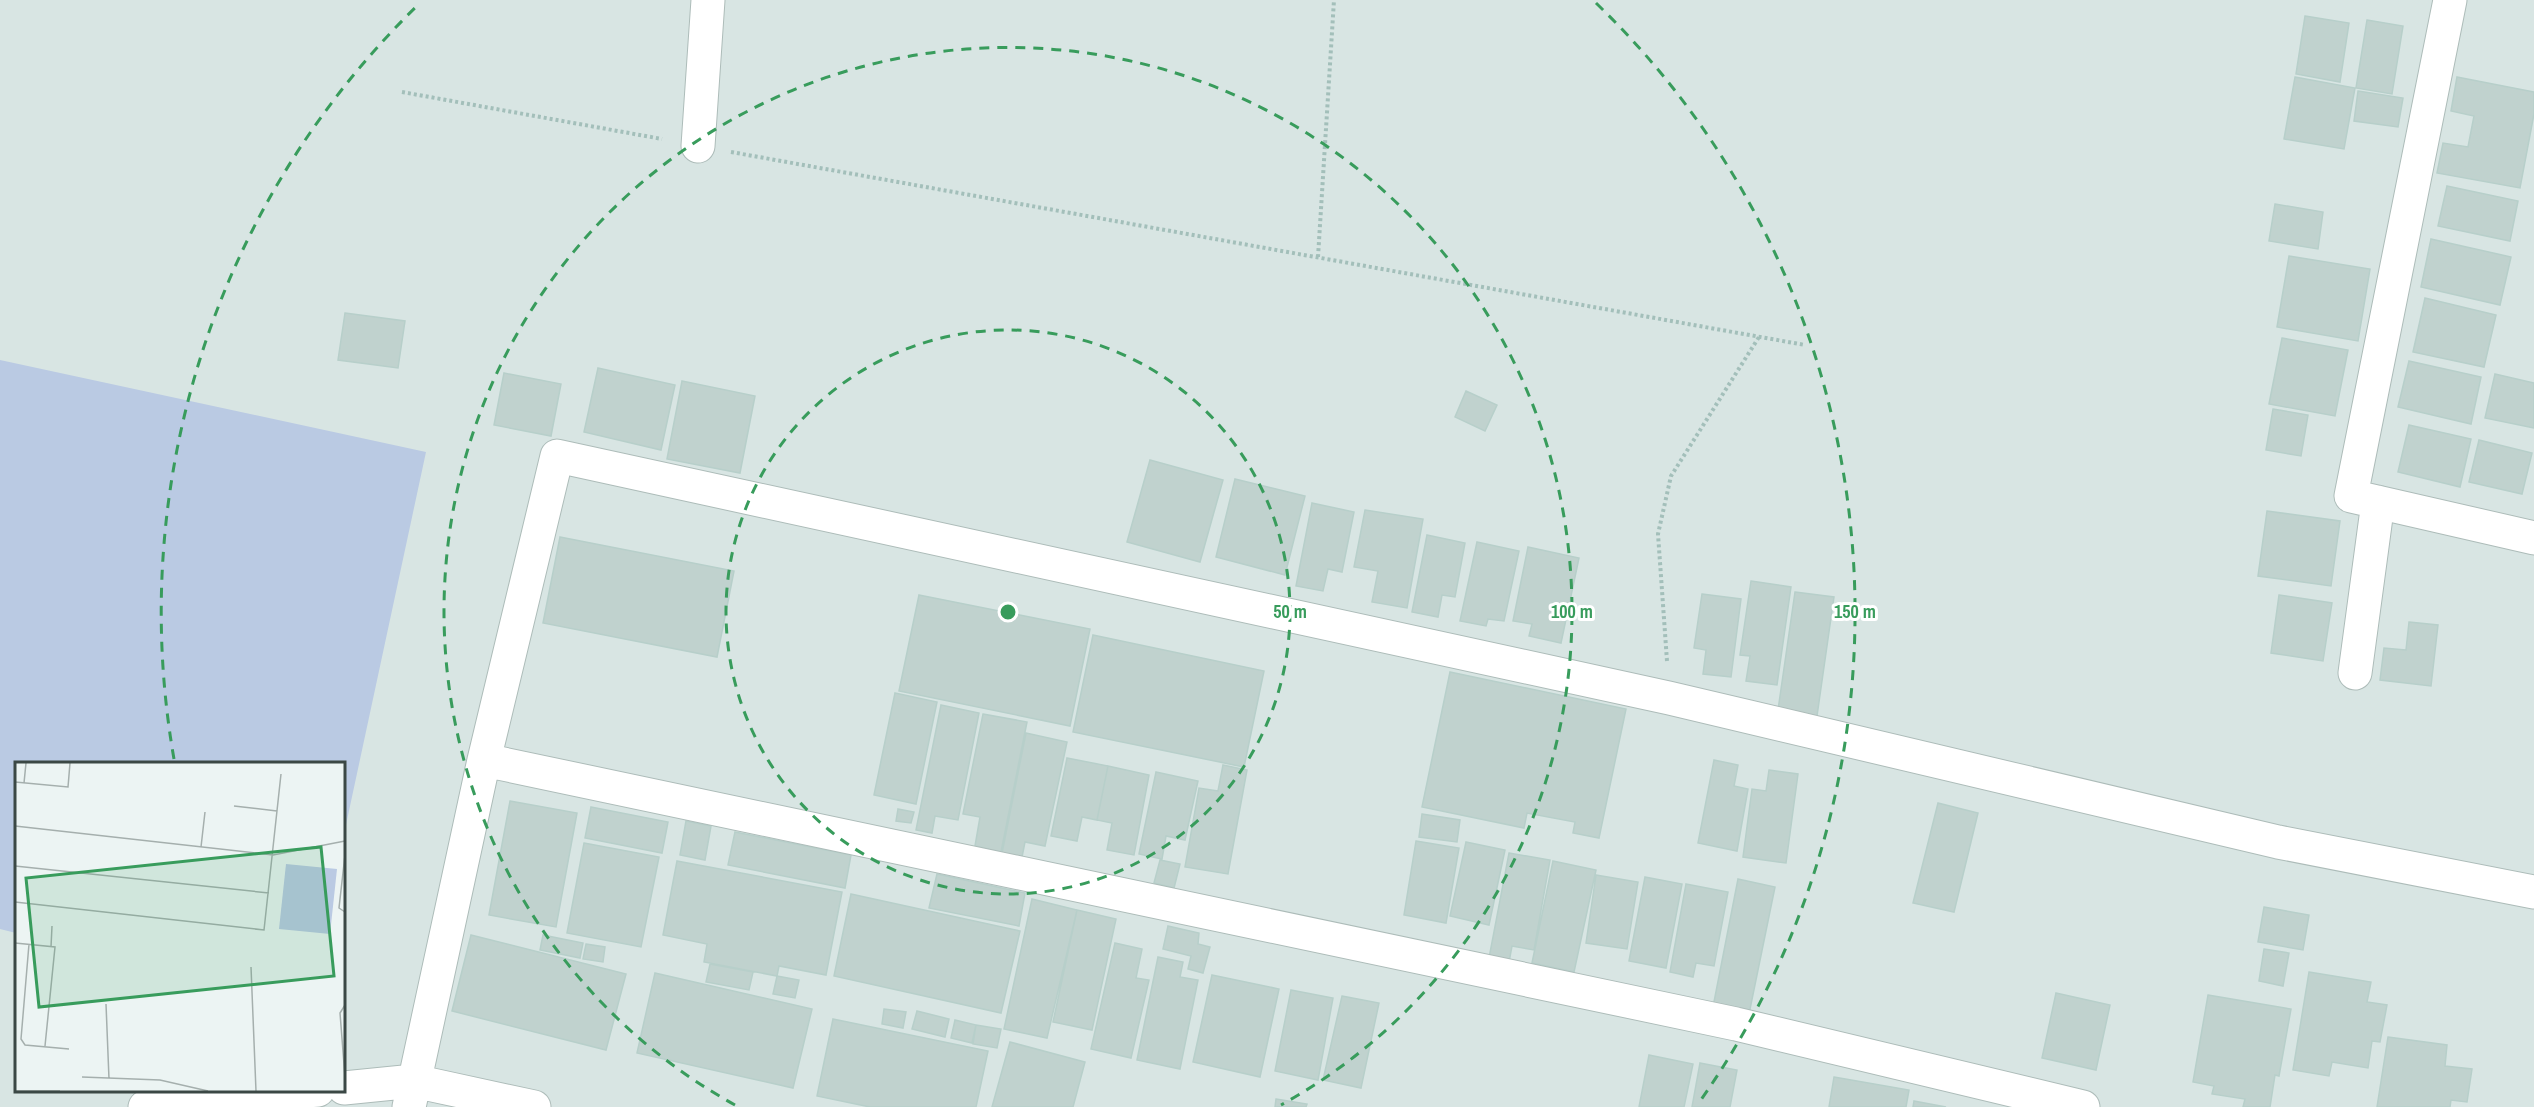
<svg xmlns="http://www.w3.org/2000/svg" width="2534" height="1107" font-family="'Archivo Narrow',sans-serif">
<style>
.residential{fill:#d8e5e3;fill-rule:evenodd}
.green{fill:#bacae3}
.building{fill:#c0d2ce;stroke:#b7cfca;stroke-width:1.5}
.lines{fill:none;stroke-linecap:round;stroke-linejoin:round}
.street-casing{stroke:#adbcb9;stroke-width:35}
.path{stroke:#a3bfba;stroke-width:4;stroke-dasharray:3 3;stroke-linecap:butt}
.street{stroke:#fff;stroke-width:33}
.ring{fill:none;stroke:#389c5c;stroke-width:3;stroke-dasharray:10 8}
.inset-road{fill:none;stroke:#a5afad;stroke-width:1.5}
.view{fill:#389c5c;fill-opacity:0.15;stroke:#389c5c;stroke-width:3}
.inset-edge{fill:none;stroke:#3b4845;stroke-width:3}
.centre{fill:#389c5c;stroke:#fff;stroke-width:3}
.ring-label{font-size:18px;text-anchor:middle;font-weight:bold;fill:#389c5c;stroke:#fff;stroke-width:6;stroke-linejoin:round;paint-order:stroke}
</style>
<rect width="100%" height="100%" fill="#ecf4f3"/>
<!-- residential -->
<path class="residential" d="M0 0H2534V1107H0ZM16 764H344V1090H16Z"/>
<!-- green -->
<path class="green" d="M0 360 426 452 344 834V764H16V933L0 929Z"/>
<!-- building -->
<path class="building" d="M2305 16 2349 23 2340 82 2296 74Z
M2367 20 2403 26 2392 94 2356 88Z
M2295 77 2355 88 2344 149 2284 139Z
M2457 77 2534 92V114L2520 188 2437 173 2443 143 2468 147 2474 116 2451 111Z
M2358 91 2403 98 2398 127 2354 121Z
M2447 186 2518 201 2510 241 2438 226Z
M2275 204 2323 212 2318 249 2269 241Z
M2431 239 2511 257 2500 305 2421 287Z
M2289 256 2370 269 2358 341 2277 327Z
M2425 298 2496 315 2484 367 2413 352Z
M345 313 405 321 398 368 338 360Z
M2282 338 2348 350 2335 416 2269 404Z
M2409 361 2481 377 2471 424 2398 407Z
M598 368 675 385 661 450 584 432Z
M504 373 561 384 551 436 494 425Z
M2495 374 2534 383V428L2485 418Z
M682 381 755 396 740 473 667 459Z
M1466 391 1497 405 1485 431 1455 417Z
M2273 409 2308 415 2301 456 2266 450Z
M2409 425 2471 439 2460 487 2398 472Z
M2479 440 2532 453 2522 494 2469 482Z
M1150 460 1223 480 1200 562 1127 542Z
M1235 479 1305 496 1285 575 1216 557Z
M1312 503 1354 512 1342 572 1328 569 1323 591 1296 586Z
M1365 510 1423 519 1407 608 1372 602 1378 571 1354 567Z
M2267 511 2340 521 2331 586 2258 576Z
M1427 535 1465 543 1455 597 1442 595 1438 617 1412 612Z
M560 537 734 571 717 657 543 623Z
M1477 542 1519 551 1504 621 1488 619 1486 626 1460 621Z
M1528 547 1579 558 1561 643 1529 636 1532 624 1513 621Z
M1751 581 1791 587 1777 685 1746 681 1750 656 1740 655Z
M1795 592 1834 597 1817 716 1778 710Z
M1702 594 1741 599 1731 677 1703 674 1706 650 1694 648Z
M919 595 1090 629 1070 726 899 691Z
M2279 595 2332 603 2323 661 2271 653Z
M2409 622 2438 625 2431 686 2380 680 2384 648 2406 650Z
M1093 635 1264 671 1244 767 1073 732Z
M1450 672 1626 709 1599 838 1573 833 1575 822 1527 813 1524 828 1422 807Z
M895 693 937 702 916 804 874 795Z
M941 705 979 713 958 820 935 816 932 833 916 830Z
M983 714 1027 722 1001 852 975 846 980 817 963 814Z
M1026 733 1067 742 1045 846 1025 842 1022 857 1002 853Z
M1067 758 1108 766 1097 820 1082 817 1077 841 1051 836Z
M1714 760 1738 765 1734 786 1748 789 1737 851 1698 843Z
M1223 765 1247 770 1228 874 1185 867 1199 788 1218 791Z
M1108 766 1149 775 1134 855 1107 850 1112 823 1097 820Z
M1769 770 1798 774 1786 863 1743 857 1752 789 1766 791Z
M1156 772 1198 781 1185 840 1166 836 1162 859 1139 854Z
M510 801 577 813 556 927 489 915Z
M1938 803 1978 813 1954 912 1913 903Z
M591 807 668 822 662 853 585 838Z
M898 809 914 812 911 823 896 821Z
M1422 814 1460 820 1457 842 1419 837Z
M686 821 711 826 705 860 680 855Z
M735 832 851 855 845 888 728 865Z
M1416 841 1459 848 1446 923 1404 915Z
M1466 842 1505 850 1489 925 1450 916Z
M584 843 659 857 641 947 567 933Z
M1509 853 1550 860 1534 950 1512 946 1509 962 1489 958Z
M1160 860 1180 864 1174 888 1154 883Z
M677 861 842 892 826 975 779 966 777 976 704 962 707 944 663 935Z
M1553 861 1596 870 1574 972 1532 963Z
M937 874 1025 893 1019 926 929 908Z
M1596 875 1638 882 1627 949 1586 943Z
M1645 877 1682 884 1666 968 1629 961Z
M1738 879 1775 887 1749 1014 1713 1007Z
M1686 884 1728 892 1714 966 1696 963 1693 977 1670 972Z
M851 894 1020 931 1001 1013 834 976Z
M1032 899 1077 910 1047 1038 1004 1029Z
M2264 907 2309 915 2303 950 2258 942Z
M1077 910 1116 919 1092 1030 1053 1022Z
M1168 926 1199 933 1198 944 1210 947 1203 973 1188 969 1191 956 1163 949Z
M471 935 626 974 606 1050 452 1011Z
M543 935 583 943 580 958 540 950Z
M1115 943 1142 949 1136 978 1149 980 1131 1058 1091 1049Z
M586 944 605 947 603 962 583 959Z
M2264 949 2289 953 2283 986 2259 981Z
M1158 957 1183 962 1180 977 1198 980 1180 1069 1137 1060Z
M710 964 753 972 749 990 706 982Z
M2309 972 2371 982 2367 1002 2387 1005 2380 1042 2372 1041 2368 1068 2332 1062 2329 1076 2293 1070Z
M655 973 812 1009 793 1088 637 1053Z
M1212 975 1279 989 1260 1077 1193 1062Z
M777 976 799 980 795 998 773 994Z
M1291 990 1333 998 1318 1080 1275 1071Z
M2056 993 2110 1005 2096 1070 2042 1058Z
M2208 995 2291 1009 2279 1076 2275 1075 2270 1107H2243L2245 1099 2212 1094 2214 1086 2193 1082Z
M1342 996 1379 1003 1361 1088 1323 1080Z
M884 1009 906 1012 903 1028 882 1024Z
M917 1011 949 1019 945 1037 912 1029Z
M833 1019 988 1051 976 1107H870L817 1096Z
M955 1020 976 1025 972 1043 951 1038Z
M976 1025 1001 1029 997 1048 973 1044Z
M2388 1037 2447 1045 2445 1066 2472 1069 2467 1102 2451 1100 2450 1107H2377Z
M1010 1042 1085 1062 1073 1107H992Z
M1649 1055 1693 1064 1684 1107H1639Z
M1700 1063 1737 1070 1730 1107H1692Z
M1834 1077 1909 1090 1906 1107H1829Z
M1276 1099 1307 1104 1306 1107H1275Z
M1914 1101 1946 1107H1913Z"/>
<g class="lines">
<!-- street casing -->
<g class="street-casing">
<path id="street" d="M2450 0 2351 496 2534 538
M698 146 708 0
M2355 673 2378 502
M484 760 1736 1024 2083 1107
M344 1088 414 1081 534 1107
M145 1107 318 1090
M409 1107 484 760 557 456 1669 698 2278 842 2534 892"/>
</g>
<!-- path -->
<path class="path" d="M402 92 662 139
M731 152 1805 345
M1318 257 1334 0
M1667 661 1658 534 1671 476 1759 337"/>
<!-- street -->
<use href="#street" class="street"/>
</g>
<!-- distance rings -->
<g class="ring">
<circle cx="1008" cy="612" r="282"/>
<path d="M735 1105A564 564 0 1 1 1281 1105"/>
<path d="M174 759A847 847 0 0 1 420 3M1596 3A847 847 0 0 1 1698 1104"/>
</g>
<!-- overview -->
<g transform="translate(15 762)">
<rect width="330" height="330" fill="#ecf4f3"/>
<path d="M271 102 322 107 315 172 264 167Z" fill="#bacae3"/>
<path class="inset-road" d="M0 20 53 25 55 1M9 21 11 1M219 44 262 49M0 64 258 93 330 79M186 85 190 50M330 93 324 146 330 150M0 104 254 131M0 140 249 168 266 12M0 181 40 185 30 284M14 182 6 277 10 283 54 287M36 185 37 164M236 205 241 329M91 242 94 317M330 243 325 251 330 315M67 315 145 318 193 329M0 329H45"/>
<path class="view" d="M306 85 319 214 24 245 11 116Z"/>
<rect width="330" height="330" class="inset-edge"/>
</g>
<circle cx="1008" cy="612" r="9" class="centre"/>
<g class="ring-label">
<text x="1290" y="618">50 m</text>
<text x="1572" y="618">100 m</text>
<text x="1855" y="618">150 m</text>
</g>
</svg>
